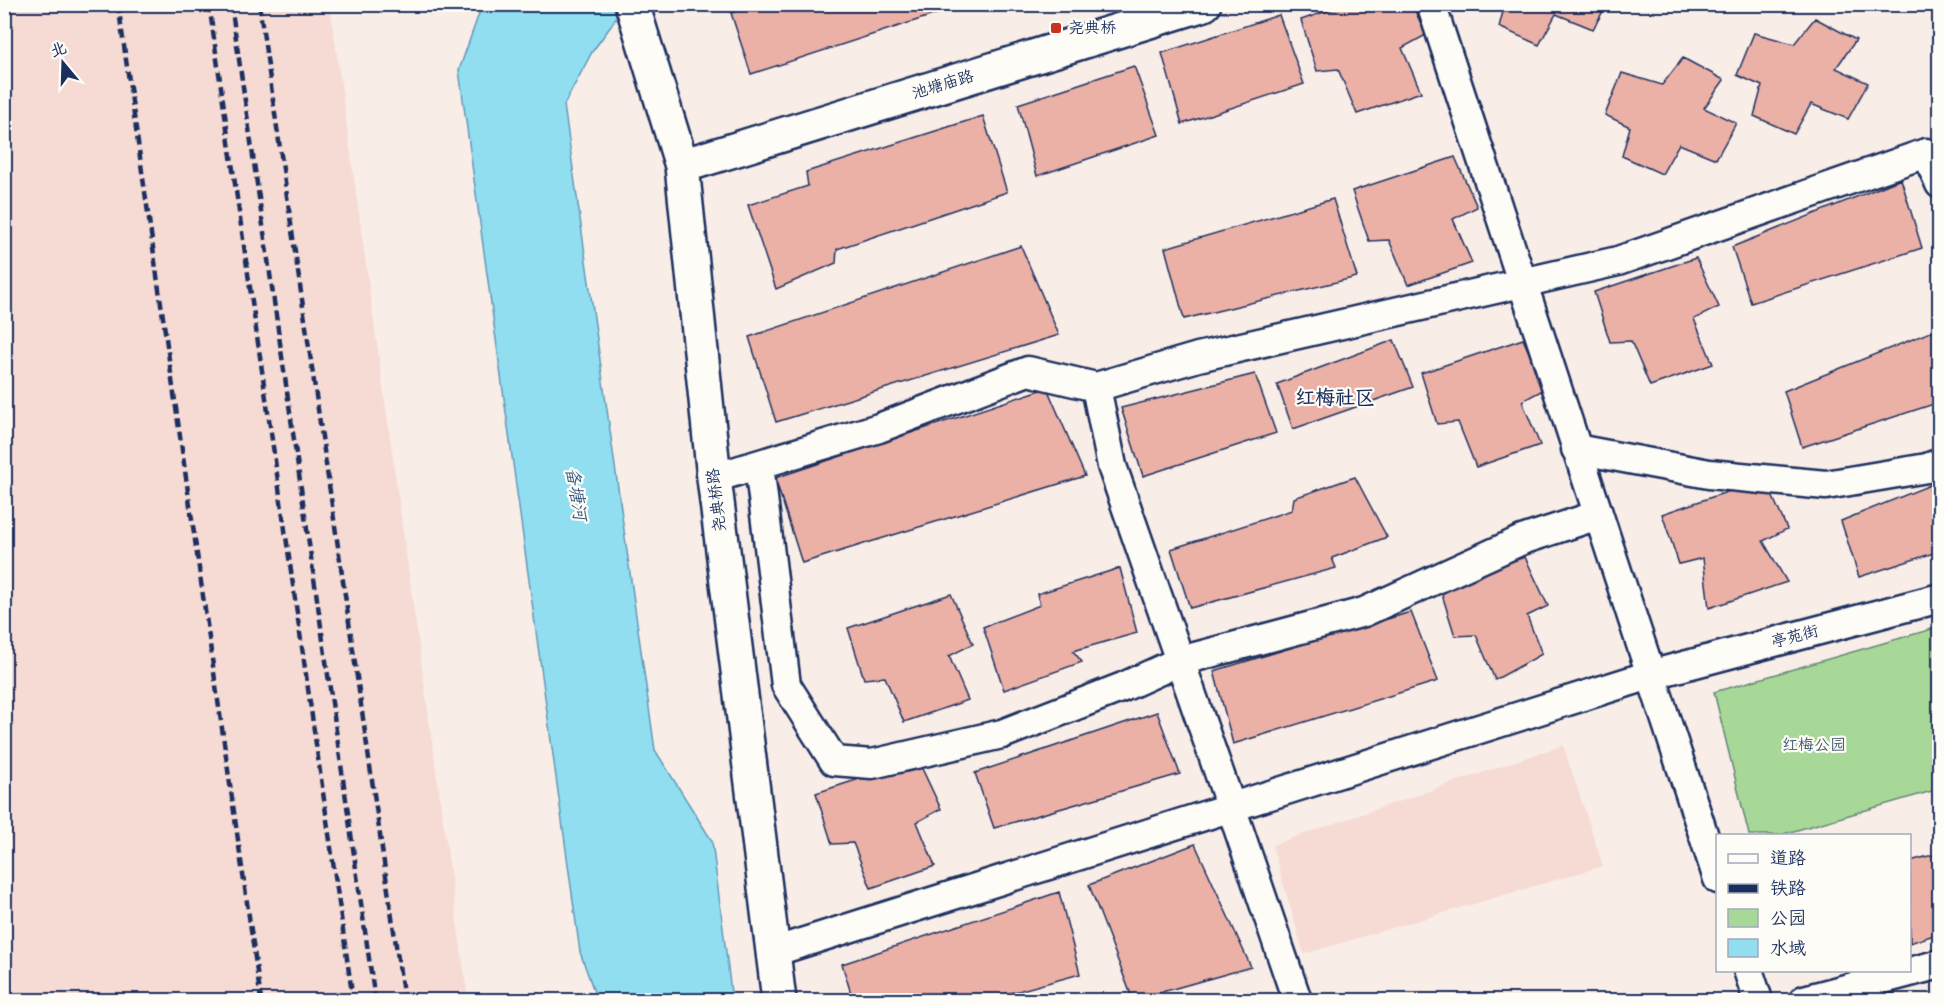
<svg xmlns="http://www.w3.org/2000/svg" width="1944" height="1005" font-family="Kalam,'LXGW WenKai TC',sans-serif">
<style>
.built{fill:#f5dbd4}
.green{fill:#a8d897;stroke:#62847a;stroke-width:1.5}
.water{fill:#91def1;stroke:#6298b6;stroke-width:1.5}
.building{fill:#ebb1a7;stroke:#1b2f5e;stroke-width:1.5}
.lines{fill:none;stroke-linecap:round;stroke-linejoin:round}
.street-casing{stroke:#1b2f5e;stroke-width:33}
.secondary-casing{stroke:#1b2f5e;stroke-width:38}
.street{stroke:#fdfcf7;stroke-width:28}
.secondary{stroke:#fdfcf7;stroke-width:33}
.rail{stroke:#1b2f5e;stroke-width:4.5;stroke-dasharray:9 4.5;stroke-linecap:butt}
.poi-dot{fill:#c8321e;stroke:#fdfcf7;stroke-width:2}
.labels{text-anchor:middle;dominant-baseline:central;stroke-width:4.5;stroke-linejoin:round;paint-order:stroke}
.poi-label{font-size:16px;fill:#1b2f5e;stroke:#fdfcf7;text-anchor:start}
.street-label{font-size:16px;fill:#1b2f5e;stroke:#fdfcf7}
.park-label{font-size:16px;fill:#3e596c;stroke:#fdfcf7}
.water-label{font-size:18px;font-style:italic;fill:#385b83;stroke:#fdfcf7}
.quarter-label{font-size:20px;font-weight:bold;fill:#1b2f5e;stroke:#fdfcf7}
</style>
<rect width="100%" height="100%" fill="#f9ede7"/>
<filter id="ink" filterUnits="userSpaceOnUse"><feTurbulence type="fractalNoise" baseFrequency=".0167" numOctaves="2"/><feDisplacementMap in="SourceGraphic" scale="12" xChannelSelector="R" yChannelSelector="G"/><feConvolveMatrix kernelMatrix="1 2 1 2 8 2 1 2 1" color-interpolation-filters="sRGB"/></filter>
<g filter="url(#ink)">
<!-- built -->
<path class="built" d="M5 4 330 5 468 1000H5Z
M1563 745 1603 866 1304 954 1272 845Z"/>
<!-- green -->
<path class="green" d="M1939 627V789L1780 835H1749L1714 692Z"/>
<!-- water -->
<path class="water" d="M482 5H623L611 26 592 52 564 105 655 750 712 841 732 1000H597L580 952 459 70Z"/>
<!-- building -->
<path class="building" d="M754 4H967L751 74 731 13Z
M1347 4H1412L1426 35 1402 48 1421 92 1357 114 1338 69 1317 71 1301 20Z
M1505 4H1607L1593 29 1556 14 1539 45 1499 27Z
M1279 15 1304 84 1182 124 1162 53Z
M1815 18 1856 40 1836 68 1868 83 1848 119 1811 104 1794 134 1754 116 1762 86 1737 75 1754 33 1794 44Z
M1683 58 1724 80 1704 108 1736 123 1716 159 1679 144 1662 174 1622 156 1630 127 1605 115 1622 73 1662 85Z
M1134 66 1159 135 1037 176 1018 104Z
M983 116 1007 192 837 249 836 263 776 289 748 205 808 186 806 172Z
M1455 157 1477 207 1453 219 1472 263 1408 285 1389 240 1369 241 1352 191Z
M1901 179 1922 248 1751 303 1732 247Z
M1333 199 1357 277 1184 319 1165 248Z
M1021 246 1059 335 776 422 749 337Z
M1696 258 1719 307 1694 319 1713 364 1650 386 1631 341 1610 342 1594 292Z
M1940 328V402L1802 447 1784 391Z
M1523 339 1545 389 1522 401 1540 445 1476 467 1458 422 1437 424 1421 373Z
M1394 340 1413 387 1293 429 1277 384Z
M1255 374 1276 433 1143 476 1121 408Z
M1047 388 1085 476 802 563 775 478Z
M1355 477 1387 537 1332 558 1336 568 1190 608 1171 549 1292 510 1294 498Z
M1765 479 1787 529 1763 541 1787 582 1709 608 1703 558 1679 564 1662 514Z
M1940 481V551L1859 577 1841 521Z
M1525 557 1548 606 1527 616 1542 654 1495 680 1476 635 1455 636 1439 585Z
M1120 568 1137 633 1073 651 1082 662 1004 690 983 627 1040 605 1037 594Z
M951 594 973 644 949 656 968 700 904 722 885 677 864 679 848 628Z
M1411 612 1438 681 1233 744 1214 671Z
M1157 712 1180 774 994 828 975 773Z
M918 760 941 809 917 822 935 866 871 888 853 843 832 844 816 793Z
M1195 844 1251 967 1133 1000 1089 885Z
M1940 853V933L1910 943V861Z
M1059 892 1080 974 985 1000H853L842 964Z"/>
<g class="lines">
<!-- street casing -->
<g class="street-casing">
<path id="street" d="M1431 4 1718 879
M1576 449 1709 474 1826 485 1927 468 1940 463
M759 465 786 685 834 761 872 764 1002 734 1123 687 1180 661 1364 612 1522 540 1598 515
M714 478 879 428 1028 371 1096 387
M773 952 1650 675 1940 598
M1748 970 1758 1000
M1297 1000 1231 807 1112 466 1096 387 1198 357 1618 261 1926 153 1940 184
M1804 1000 1940 964"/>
</g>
<!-- secondary casing -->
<g class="secondary-casing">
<path id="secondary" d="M632 4 682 166 714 478 779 1000
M682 166 1204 4"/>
</g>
<!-- street -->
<use href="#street" class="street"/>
<!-- secondary -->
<use href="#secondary" class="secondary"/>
<!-- rail -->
<path class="rail" d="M118 4 261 1000
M209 4 353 1000
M231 4 375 1000
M259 4 404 1000"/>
</g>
</g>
<!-- markers -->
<rect class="poi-dot" x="1050" y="22" width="12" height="12" rx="3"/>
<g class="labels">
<!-- poi labels -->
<g class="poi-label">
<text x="1068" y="28">尧典桥</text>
</g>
<!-- street labels -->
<g class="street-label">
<text transform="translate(943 85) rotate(-17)">池塘庙路</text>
<text transform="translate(717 500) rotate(-97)">尧典桥路</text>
<text transform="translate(1795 637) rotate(-15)">亭苑街</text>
</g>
<!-- park labels -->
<g class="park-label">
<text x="1814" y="745">红梅公园</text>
</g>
<!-- water labels -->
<g class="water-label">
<text transform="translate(575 494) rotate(81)">备塘河</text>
</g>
<!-- quarter labels -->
<g class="quarter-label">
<text x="1335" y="399">红梅社区</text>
</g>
</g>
<!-- margin -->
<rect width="1944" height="1005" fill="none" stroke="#fdfcf7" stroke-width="24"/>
<rect x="12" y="12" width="1920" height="981" fill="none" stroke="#1b2f5e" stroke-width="2" filter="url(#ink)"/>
<!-- legend -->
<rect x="1716" y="834" width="195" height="138" fill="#fdfcf7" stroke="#a3aaba" stroke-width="1.5"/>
<rect x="1728" y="854" width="30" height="9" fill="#fdfcf7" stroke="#a3aaba" stroke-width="1.5"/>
<text x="1770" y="864" font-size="18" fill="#1b2f5e">道路</text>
<rect x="1728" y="884" width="30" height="9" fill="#1b2f5e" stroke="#a3aaba" stroke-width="1.5"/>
<text x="1770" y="894" font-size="18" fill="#1b2f5e">铁路</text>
<rect x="1728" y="909" width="30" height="18" fill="#a8d897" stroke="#a3aaba" stroke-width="1.5"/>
<text x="1770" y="924" font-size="18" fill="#1b2f5e">公园</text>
<rect x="1728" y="939" width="30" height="18" fill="#91def1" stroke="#a3aaba" stroke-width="1.5"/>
<text x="1770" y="954" font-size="18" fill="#1b2f5e">水域</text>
<!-- north arrow -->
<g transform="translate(63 63) rotate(341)" stroke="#fdfcf7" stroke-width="4.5" paint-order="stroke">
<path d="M0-4.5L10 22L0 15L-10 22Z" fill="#1b2f5e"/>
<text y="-9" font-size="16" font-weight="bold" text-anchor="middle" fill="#1b2f5e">北</text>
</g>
</svg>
